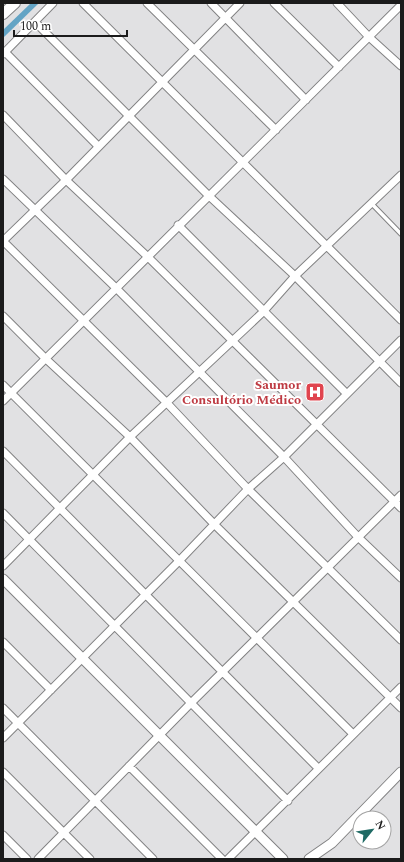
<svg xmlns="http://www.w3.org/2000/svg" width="404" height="862" font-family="Spectral,serif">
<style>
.water{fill:#63a4c5}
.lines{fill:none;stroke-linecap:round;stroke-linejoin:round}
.service-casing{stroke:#828283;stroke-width:5.5}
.minor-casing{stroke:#828283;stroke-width:9}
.tertiary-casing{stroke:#828283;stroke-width:11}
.secondary-casing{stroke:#828283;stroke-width:12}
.service{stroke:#fff;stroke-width:3.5}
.minor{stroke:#fff;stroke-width:7}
.tertiary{stroke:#fff;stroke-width:9}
.secondary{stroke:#fff;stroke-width:10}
.labels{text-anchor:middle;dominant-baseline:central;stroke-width:4;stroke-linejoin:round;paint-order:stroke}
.health-label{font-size:13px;font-weight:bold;fill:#be3a42;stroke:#fff;text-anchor:end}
</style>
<rect width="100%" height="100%" fill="#e1e1e3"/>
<!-- water -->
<path class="water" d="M31 3H39L3 38V30Z"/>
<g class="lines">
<!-- service casing -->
<g class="service-casing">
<path id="service" d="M371 203 401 234"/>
</g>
<!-- minor casing -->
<g class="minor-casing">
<path id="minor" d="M83 3 401 320
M147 3 276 130
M211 3 306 100
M240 3 66 180 3 241 167 403 248 489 401 640
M274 3 339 67
M337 3 369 37 401 66
M35 22 208 195 295 276 401 383
M5 52 98 146
M3 54 53 3
M3 115 66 180 148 257 401 508
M3 179 116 288 284 457 358 537 401 578
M178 225 347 394
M3 316 46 359 130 437 215 525 401 708
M3 385 353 734
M3 401 401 5
M3 451 318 768
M3 513 288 801
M3 566 130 437 263 312 295 276 401 175
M3 642 51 690
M3 708 153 859
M3 738 179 561 248 489 284 457 401 340
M129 766 222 859
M3 772 90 859
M3 835 27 859
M38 859 191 703 401 495
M228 859 401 687"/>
</g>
<!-- tertiary casing -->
<g class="tertiary-casing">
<path id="tertiary" d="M3 579 283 859
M309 859 332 843 401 772"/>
</g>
<!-- secondary casing -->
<g class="secondary-casing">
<path id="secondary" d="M3 14 15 3"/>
</g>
<!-- service -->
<use href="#service" class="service"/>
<!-- minor -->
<use href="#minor" class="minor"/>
<!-- tertiary -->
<use href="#tertiary" class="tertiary"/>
<!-- secondary -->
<use href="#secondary" class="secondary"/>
</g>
<!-- icons -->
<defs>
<g id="hospital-square" transform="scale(1)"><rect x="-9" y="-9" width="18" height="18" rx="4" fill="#e0444e" stroke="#fff"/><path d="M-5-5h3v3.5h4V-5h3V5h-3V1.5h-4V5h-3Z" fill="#fff"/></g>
</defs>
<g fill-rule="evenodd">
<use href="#hospital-square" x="315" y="392"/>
</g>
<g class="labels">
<!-- health labels -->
<g class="health-label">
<text x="301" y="385">Saumor<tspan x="301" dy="15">Consultório Médico</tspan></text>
</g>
</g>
<!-- border -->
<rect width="404" height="862" fill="none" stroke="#1b1b1b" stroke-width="8"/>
<!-- north arrow -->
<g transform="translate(372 830) rotate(60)"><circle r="19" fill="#ffffff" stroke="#a4a4a4"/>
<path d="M0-3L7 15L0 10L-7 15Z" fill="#1f6a64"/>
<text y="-6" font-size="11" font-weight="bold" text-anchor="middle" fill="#1b1b1b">N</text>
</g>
<!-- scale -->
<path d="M14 30v6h113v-6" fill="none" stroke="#1b1b1b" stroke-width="2"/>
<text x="20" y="30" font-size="12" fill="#1b1b1b" stroke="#ffffff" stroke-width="3" paint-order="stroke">100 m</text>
</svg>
